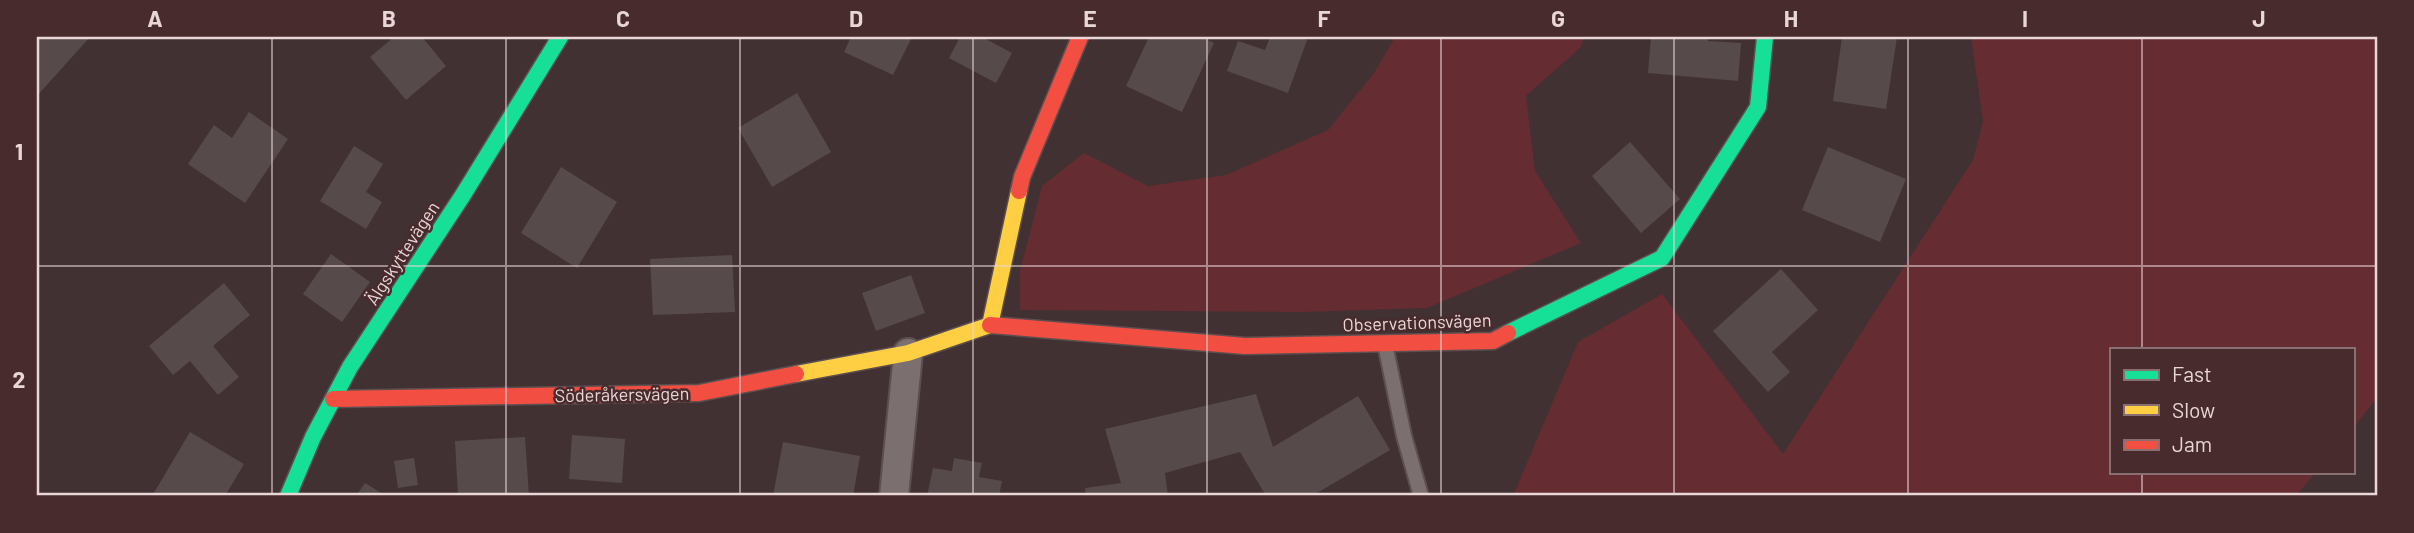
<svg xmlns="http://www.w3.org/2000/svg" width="2414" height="533" font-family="Barlow,sans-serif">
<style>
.green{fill:#652c32}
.building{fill:#574a4b}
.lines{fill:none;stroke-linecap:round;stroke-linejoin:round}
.lane-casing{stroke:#5d4f50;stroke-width:18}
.street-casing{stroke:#5d4f50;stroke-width:32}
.fast-casing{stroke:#5d4f50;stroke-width:19}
.slow-casing{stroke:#5d4f50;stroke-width:19}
.jam-casing{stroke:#5d4f50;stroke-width:19}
.lane{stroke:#7c6f6f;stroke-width:14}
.street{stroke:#7c6f6f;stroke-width:28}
.fast{stroke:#16e098;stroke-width:16}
.slow{stroke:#ffcf43;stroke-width:16}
.jam{stroke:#f24e42;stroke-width:16}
.grid{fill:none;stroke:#e9d6d7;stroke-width:2;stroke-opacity:0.55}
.labels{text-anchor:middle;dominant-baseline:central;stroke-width:5;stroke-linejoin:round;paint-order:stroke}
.street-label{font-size:18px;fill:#e9d6d7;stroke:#472b2d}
.neatline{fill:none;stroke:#e9d6d7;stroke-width:2.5}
.grid-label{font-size:23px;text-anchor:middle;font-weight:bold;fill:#e9d6d7}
</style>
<rect width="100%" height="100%" fill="#413133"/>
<!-- green -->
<path class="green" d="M1395 37H1585L1580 48 1526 96 1535 171 1581 243 1427 308 1303 312 1020 310V271L1042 186 1084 153 1148 186 1226 175 1328 130 1374 73Z
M1971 37H2377V398L2353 428V349H2111V472H2316L2296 496H1513L1578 342 1662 294 1783 454 1973 160 1983 121Z"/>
<!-- building -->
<path class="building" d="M37 37H90L37 96Z
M394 37H422L446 66 406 100 370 57Z
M851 37H912L893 75 844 52Z
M960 37H982L1012 53 996 83 949 58Z
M1149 37H1201L1214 43 1182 112 1126 86Z
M1270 37H1297L1307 40 1288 93 1227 71 1238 41 1265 50Z
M1651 37H1708V41L1741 43 1738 81 1648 73Z
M1842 37H1897L1886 109 1833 101Z
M797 93 831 152 772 187 738 128Z
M249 112 288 139 245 203 188 164 214 125 232 138Z
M1630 142 1680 199 1641 233 1592 176Z
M354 146 383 164 366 192 382 202 366 229 320 201Z
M1828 147 1906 179 1880 242 1802 210Z
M561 167 617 202 577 268 521 233Z
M331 254 370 282 342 322 303 294Z
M732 255 735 312 653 315 650 259Z
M1781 269 1818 310 1772 352 1790 372 1768 392 1713 331Z
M911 275 925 313 876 331 862 293Z
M224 283 250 315 213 346 239 377 218 395 190 361 173 375 149 346Z
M1256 394 1273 447 1358 396 1390 450 1312 496H1266L1240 452 1165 473 1168 496H1086L1085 488 1121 483 1105 429Z
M190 432 244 464 225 496H152Z
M572 435 625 439 622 483 569 479Z
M525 437 529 496H458L455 441Z
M783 442 860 456 853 496H773Z
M414 458 418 485 398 488 394 461Z
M954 458 982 463 979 477 1002 481 999 496H927L933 468 952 471Z
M365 483 386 496H356Z"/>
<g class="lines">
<!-- lane casing -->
<g class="lane-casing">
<path id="lane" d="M1385 344 1404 436 1421 496"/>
</g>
<!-- street casing -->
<g class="street-casing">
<path id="street" d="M894 496 908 353"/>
</g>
<!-- fast casing -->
<g class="fast-casing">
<path id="fast" d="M1508 333 1662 258 1758 107 1765 37
M288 496 313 437 350 367 463 195 560 37"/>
</g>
<!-- slow casing -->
<g class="slow-casing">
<path id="slow" d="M796 374 908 353 990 325 1019 191"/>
</g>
<!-- jam casing -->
<g class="jam-casing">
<path id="jam" d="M1019 191 1022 177 1080 37
M990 325 1245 346 1493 341 1508 333
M333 399 699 393 796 374"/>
</g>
<!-- lane -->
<use href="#lane" class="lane"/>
<!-- street -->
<use href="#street" class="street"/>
<!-- fast -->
<use href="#fast" class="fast"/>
<!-- slow -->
<use href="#slow" class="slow"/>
<!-- jam -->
<use href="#jam" class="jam"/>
</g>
<!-- grid -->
<path class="grid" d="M272 37V496M506 37V496M740 37V496M973 37V496M1207 37V496M1441 37V496M1674 37V496M1908 37V496M2142 37V349M37 266H2377M2142 472V496"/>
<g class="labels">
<!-- street labels -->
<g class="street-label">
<text transform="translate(402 253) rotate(-57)">Älgskyttevägen</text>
<text transform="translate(1417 322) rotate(-2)">Observationsvägen</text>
<text transform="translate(622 394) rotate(-1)">Söderåkersvägen</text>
</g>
</g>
<!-- border -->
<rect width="2414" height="533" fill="none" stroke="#472b2d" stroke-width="77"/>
<!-- legend -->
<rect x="2110" y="348" width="245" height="126" fill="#472b2d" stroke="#886f71" stroke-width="2"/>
<rect x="2124" y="370" width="35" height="10" fill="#16e098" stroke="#886f71" stroke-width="2"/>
<text x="2172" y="382" font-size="21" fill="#e9d6d7">Fast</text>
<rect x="2124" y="405" width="35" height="10" fill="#ffcf43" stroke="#886f71" stroke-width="2"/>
<text x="2172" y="418" font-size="21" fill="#e9d6d7">Slow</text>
<rect x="2124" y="440" width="35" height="10" fill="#f24e42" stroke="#886f71" stroke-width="2"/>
<text x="2172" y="452" font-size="21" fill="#e9d6d7">Jam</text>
<rect x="38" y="38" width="2338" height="456" class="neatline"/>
<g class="grid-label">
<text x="155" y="27">A</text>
<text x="389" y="27">B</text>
<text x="623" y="27">C</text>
<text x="856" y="27">D</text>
<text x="1090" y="27">E</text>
<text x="1324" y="27">F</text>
<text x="1558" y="27">G</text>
<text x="1791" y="27">H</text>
<text x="2025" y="27">I</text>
<text x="2259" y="27">J</text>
<text x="19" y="160">1</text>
<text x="19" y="388">2</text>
</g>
</svg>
